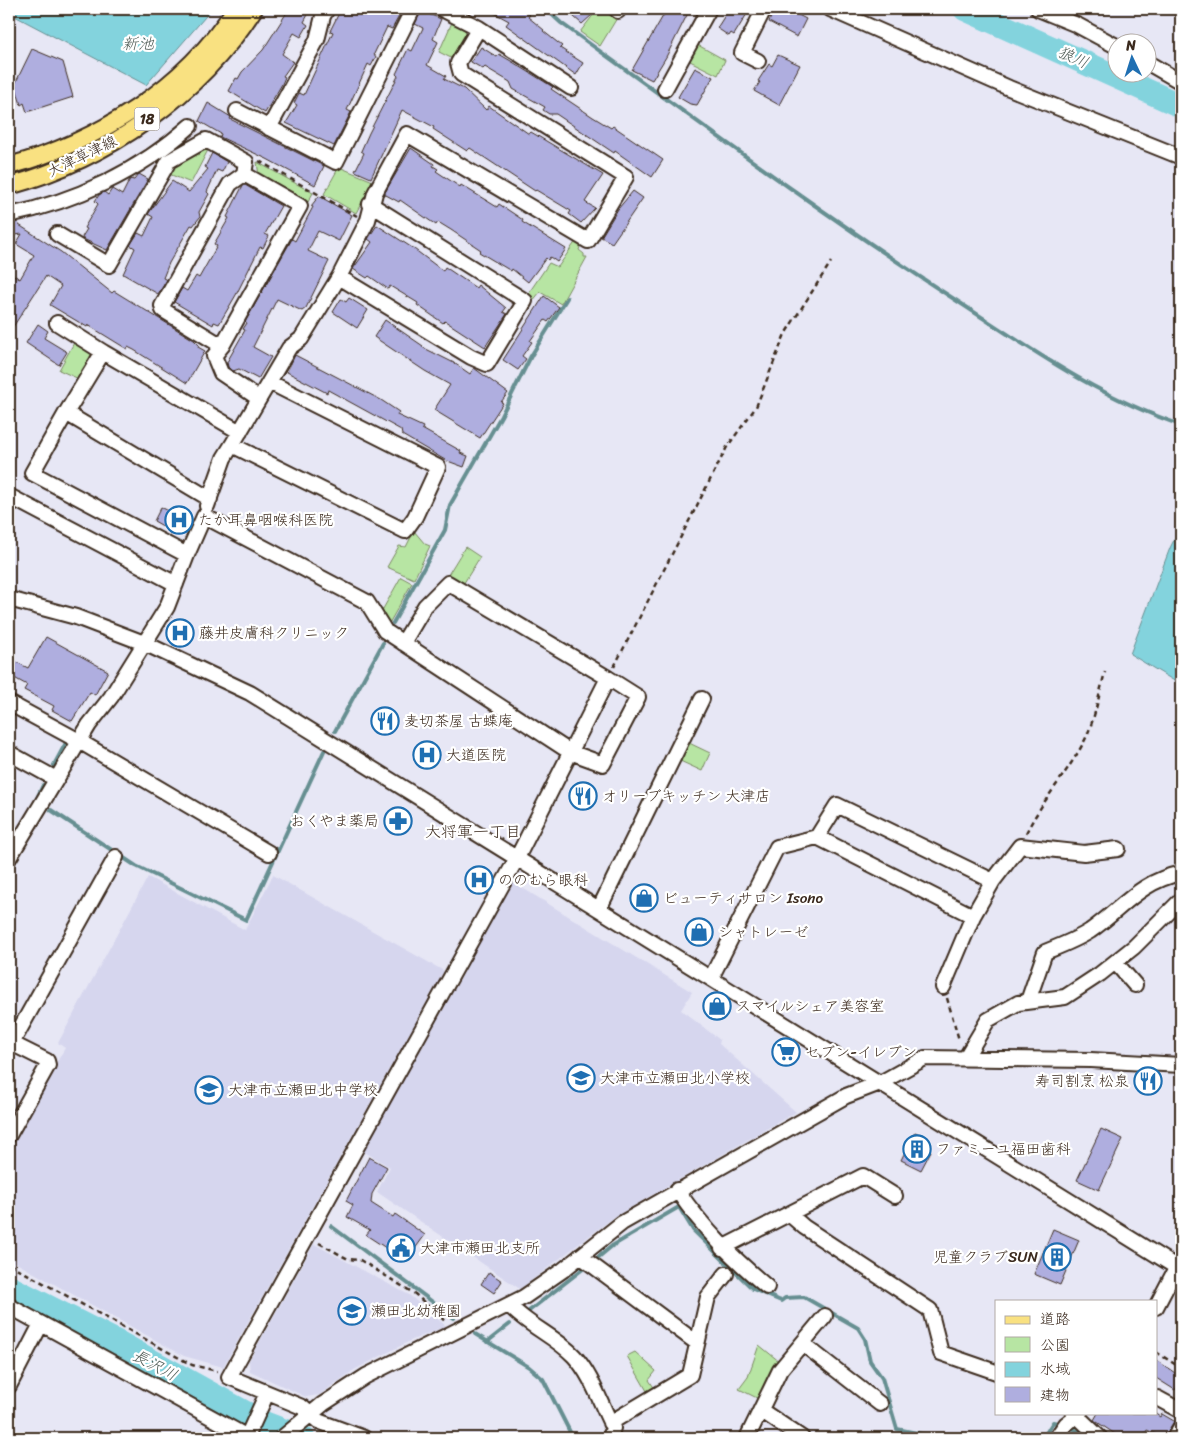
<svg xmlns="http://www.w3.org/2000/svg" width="1190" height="1447" font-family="Sriracha,'Klee One',sans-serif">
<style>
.built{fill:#d6d6ee}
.green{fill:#b7e5a3;stroke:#798860}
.water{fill:#83d3dd;stroke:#668f91}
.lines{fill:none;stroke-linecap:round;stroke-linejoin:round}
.stream{stroke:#668f91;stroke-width:4}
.river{stroke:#83d3dd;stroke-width:24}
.building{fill:#afaedf;stroke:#3b2a1e}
.minor-casing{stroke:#3b2a1e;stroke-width:18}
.major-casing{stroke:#3b2a1e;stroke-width:20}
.path{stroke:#3b2a1e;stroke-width:2.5;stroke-dasharray:5 4;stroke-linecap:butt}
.minor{stroke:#fff;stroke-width:14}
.major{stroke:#f9e181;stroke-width:16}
.labels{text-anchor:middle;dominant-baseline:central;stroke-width:4.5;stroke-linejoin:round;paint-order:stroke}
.shield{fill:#fff;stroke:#766a62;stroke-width:1}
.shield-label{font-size:14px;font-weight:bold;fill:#3b2a1e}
.street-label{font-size:15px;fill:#3b2a1e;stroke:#fff}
.poi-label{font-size:15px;fill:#3b2a1e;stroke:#fff;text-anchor:start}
.water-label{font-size:16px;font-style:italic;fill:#515d57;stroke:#fff}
.neighbourhood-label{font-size:16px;fill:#3b2a1e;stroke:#fff}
</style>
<rect width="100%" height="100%" fill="#e7e7f5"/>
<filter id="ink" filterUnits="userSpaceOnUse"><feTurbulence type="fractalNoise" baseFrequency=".02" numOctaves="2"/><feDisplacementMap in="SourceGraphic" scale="10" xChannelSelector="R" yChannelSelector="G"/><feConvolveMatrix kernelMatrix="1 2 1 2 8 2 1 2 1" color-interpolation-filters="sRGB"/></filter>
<g filter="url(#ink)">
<!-- built -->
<path class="built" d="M273 875 444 971 223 1367 184 1356 9 1259V1145L65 1048 58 1043 148 877 245 930Z
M511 881 692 992 681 1010 720 1040 719 1044 796 1112 614 1217 520 1289 377 1192 390 1167 363 1151 463 974Z
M314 1244 409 1295 446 1326 410 1341 354 1370 319 1395 306 1397 250 1371 249 1361Z"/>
<!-- green -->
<path class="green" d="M598 9H604L617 18 600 46 580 32Z
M453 20 463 24 467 36 453 59 439 52Z
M696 44 725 60 718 75 688 60Z
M209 148 191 183 169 174C176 159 193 150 209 148Z
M257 162 313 193 308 202 259 176Z
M339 167 373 181 356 213 324 194Z
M576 241 581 244 579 250 584 254V257H587L561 304 540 292 532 302 526 297 549 263 558 267Z
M75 341 92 353 79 379 59 370Z
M414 531 425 544 430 546 414 579 387 567 399 546 406 547Z
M465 547 480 557 462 586 446 578Z
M401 577 412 583 387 627 379 616Z
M687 742 710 753 702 771 678 760Z
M759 1345 780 1362 761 1400 739 1389 748 1377Z
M635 1352 656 1371 649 1380 655 1389 653 1390 652 1388 647 1391 627 1356Z"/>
<!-- water -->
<path class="water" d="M9 9H212L146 85 9 13Z
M1181 526V685L1130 654 1170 548Z"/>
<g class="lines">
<!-- stream -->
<path class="stream" d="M546 9 561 23C690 116 819 212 954 299 1028 347 1096 396 1181 425
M393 623 445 530 450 505 501 416 531 356 567 298
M335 731 383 643
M54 765 67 741 65 739
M36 800 43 785
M51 810 136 866 246 920 324 751
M331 1226 454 1318
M594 1261 612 1246 679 1207 693 1230 753 1289 781 1301 785 1298 804 1297 858 1328 865 1339 870 1361 882 1378 897 1429 941 1438
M529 1311 588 1265
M475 1334 529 1367 543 1379 573 1438
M487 1342 510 1324
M1068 1427 1086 1434 1089 1438
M1043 1438 1053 1422 1061 1424"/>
<!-- river -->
<path class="river" d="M965 9 1181 106
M9 1287 121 1344 264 1423 303 1438"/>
</g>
<!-- building -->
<path class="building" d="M289 9H311L304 22 308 25 301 37 294 33 282 54 293 62 283 76 285 77 282 84 265 113 229 91 236 78 238 79 242 72 263 50Z
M341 9H403L392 29 387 27 374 54 376 57 371 66 368 64 347 110 351 112 334 146 286 123 297 105 294 103 299 93 304 95 333 32 330 31Z
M487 9H523L530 15 528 17 544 30 543 31 562 46 560 48 583 63 576 75 506 25 509 21Z
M565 9H587L593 14 582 24Z
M667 9H690L666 57 652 80 632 70Z
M729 9H750L734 35 731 33 729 36 717 28Z
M774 9H787L806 19 797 37 769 22Z
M421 11 441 19 433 39 438 42 427 65 446 76 444 79 464 89 486 110 489 106 529 134 531 132 603 175 585 202 595 208 581 223 569 214 571 211 536 190 535 191 470 148 467 151 433 129 434 127 402 110 371 178 355 171 364 153 361 151 369 133 398 76 396 74 408 49 412 51 423 28 415 24Z
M481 47 497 57 499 54 511 61 553 87 551 89 593 117 611 128 613 126 663 160 652 177 615 151 614 153 556 114H549L543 110 545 107 513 89 510 82 485 67 483 69 471 62Z
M32 49 63 62 73 97 27 112 24 103 21 105 15 84Z
M778 55 800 65 779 105 754 91 760 82 758 81 769 64 772 66Z
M695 68 713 77 697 105 690 104 678 97Z
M208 103 231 117 230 119 324 166 315 185 267 159 220 137 221 134 199 121Z
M411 148 434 164 433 166 438 169 436 171 460 187 461 185 497 207 499 204 523 220 522 222 566 249 557 262 550 257 548 260 546 258 528 282 512 269 511 271 479 252 481 250 451 230 438 222 436 225 400 200 399 202 384 194Z
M212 153 227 162 222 172 217 170 207 192 209 194 199 212 200 217 193 226 191 225 169 263 163 278 167 280 158 294 123 274 135 248 130 245 138 233 144 236 153 217 148 214 172 181 189 192 208 169 205 167Z
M139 174 148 179 107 250 83 239 82 237 87 229 84 228 98 204 95 201 99 195 104 192 108 195 112 189 122 195 130 179 134 180Z
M245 185 281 206 265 234 269 236 263 248 260 247 236 295 219 324 214 322 213 325 174 302 182 288 187 291 196 276 199 278 217 246 214 244 229 218 227 217 242 187Z
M633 191 643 198 612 243 601 237 618 209Z
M319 196 352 215 339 241 318 231 308 251 329 261 306 308 302 311 277 299 253 347 271 357 258 379 239 369 233 371 228 367 227 362 245 330 243 329 247 323 245 322 292 239 295 241 313 207 311 206Z
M18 222 19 225 61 252 112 293 114 291 194 340 199 345 198 347 205 351 187 383 134 350 128 347 127 349 88 325 87 327 50 305 61 286 46 276 9 333V272L20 279 34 255 16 244 22 234 9 236V224Z
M377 225 414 249 443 271 445 267 476 288 478 285 506 308 503 312 507 314 485 347 445 321 443 323 417 305 418 303 390 286 388 289 369 276 367 278 353 269 372 242 368 239Z
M544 296 559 307 548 322 545 320 530 341 532 342 522 356 526 359 518 370 503 360Z
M349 298 368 310 357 328 333 312 341 299 346 302Z
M385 320 423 346 422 347 454 363 470 374 474 368 508 393 501 402 503 403 480 438 434 410 450 385 425 371 374 337Z
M38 324 48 331 44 338 67 352 59 365 26 343Z
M295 355 381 400 399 412 397 415 423 427 422 429 461 451 460 453 468 456 464 467 445 460 402 435 401 430 328 390 327 393 287 372Z
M161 507 182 518 175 533 154 521Z
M46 637 108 671 95 695 90 692 72 721 52 710 54 706 24 690 27 685 9 675V658L28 668Z
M1101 1129 1123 1139 1099 1190 1077 1180Z
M915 1132 928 1138 924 1148 931 1151 921 1170 901 1160Z
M369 1157 387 1167 372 1194 371 1203 393 1217 395 1214 425 1235 406 1261 366 1235 370 1230 347 1217 353 1205 346 1201Z
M1053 1229 1079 1240 1060 1285 1034 1274Z
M489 1272 502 1281 494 1293 481 1284Z
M1156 1360 1181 1377V1389L1177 1387 1175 1390 1156 1378Z
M1098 1413H1154L1160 1417 1162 1414 1174 1421 1164 1438 1147 1430 1142 1438H1121L1094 1420Z"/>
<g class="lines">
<!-- minor casing -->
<g class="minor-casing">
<path id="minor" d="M442 9 479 28 571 88
M616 9 618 11
M830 9 1009 88 1181 157
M1038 9 1077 25 1118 47
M758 61 742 53 764 9
M1148 63 1181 82
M665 89 709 9
M237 111 336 162 413 9
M269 128 317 40 323 16 327 9
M244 174 300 206 222 346 214 356 221 373 258 398
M9 215C74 202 140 171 190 126
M57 234 109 265 169 161 206 140 246 162 244 174 230 184 162 306 163 310 222 346
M339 277 368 220 375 193 407 134 588 241 626 177 461 74 458 63 479 28
M57 323 103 352
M269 382 438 467 415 517 405 531 232 445 289 348 301 339 339 277 471 357 487 364 525 301 370 204
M66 413 103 352 240 432
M9 496 176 584
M207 506 224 458 232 445
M187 555 204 516 367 602 385 631 570 752 603 764 638 697 608 678
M9 599 76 617 144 643 250 693 1181 1270
M9 703 79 741 269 853
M9 753 56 779
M9 858 89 725 111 697 167 607 187 555 32 473 66 413 210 499
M993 881 1020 846 1084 853 1118 849
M599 909 702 699
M1115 962 1135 985
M711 978 777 847 817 837 973 916 993 881 837 805 817 837
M943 987 973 916
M1028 1001 1045 952C1060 946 1076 940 1090 931 1123 908 1139 882 1181 873
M9 1042 47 1061 48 1065 9 1135
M12 1043 116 857
M966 1057 988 1020 1018 1003 1065 997 1100 974 1134 947 1181 900
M677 1190C706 1232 730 1255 767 1287
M789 1214 804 1227 930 1310 941 1353 996 1372
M722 1248 863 1176 895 1196
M580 1256 697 1343
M509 1305C528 1326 555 1336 574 1356 592 1375 601 1405 613 1428L610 1438
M9 1306 249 1438
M1156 1307 1181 1259
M803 1344 880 1404
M9 1386 41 1324
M1157 1398 1181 1411
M762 1411 802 1438
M1074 1413 1100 1438
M610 1423 690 1375 708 1297 726 1274
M247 1437 267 1393
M282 1438 323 1404 366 1376 524 1297 563 1270 622 1223 846 1096 880 1083 925 1058 1091 1060 1181 1065
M364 1438 318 1421 302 1407 229 1377 517 858 608 678 448 583 425 606 403 643
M747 1438 780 1370 825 1316
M1056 1438 1066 1424 1080 1413
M1174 1438 1181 1427"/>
</g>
<!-- major casing -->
<g class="major-casing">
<path id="major" d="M9 166C97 142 185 88 235 9
M9 186C107 159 199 96 254 9"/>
</g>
<!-- path -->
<path class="path" d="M259 161 357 216
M614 667 727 447 756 407 785 334 831 262
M1026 833C1041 803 1063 778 1080 749 1094 726 1098 698 1105 672
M947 998 959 1040
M319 1243 348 1259 360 1260 415 1294 446 1322
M9 1264 192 1365 217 1371
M1156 1352 1181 1368
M890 1438V1435"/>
<!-- minor -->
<use href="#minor" class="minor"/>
<!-- major -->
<use href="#major" class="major"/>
</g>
</g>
<!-- icons -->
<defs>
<g id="hospital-ring" transform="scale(1.4375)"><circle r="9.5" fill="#fff" stroke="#1f6fb2" stroke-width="1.5"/><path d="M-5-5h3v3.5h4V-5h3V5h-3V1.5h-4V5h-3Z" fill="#1f6fb2"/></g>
<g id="restaurant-ring" transform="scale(1.4375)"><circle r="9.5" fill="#fff" stroke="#1f6fb2" stroke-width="1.5"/><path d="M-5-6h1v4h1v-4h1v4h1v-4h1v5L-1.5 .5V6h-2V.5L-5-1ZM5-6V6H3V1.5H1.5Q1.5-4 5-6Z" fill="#1f6fb2"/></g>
<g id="pharmacy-ring" transform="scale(1.4375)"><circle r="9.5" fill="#fff" stroke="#1f6fb2" stroke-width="1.5"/><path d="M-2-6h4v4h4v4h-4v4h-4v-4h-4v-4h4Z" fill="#1f6fb2"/></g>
<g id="shop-ring" transform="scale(1.4375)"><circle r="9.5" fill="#fff" stroke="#1f6fb2" stroke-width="1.5"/><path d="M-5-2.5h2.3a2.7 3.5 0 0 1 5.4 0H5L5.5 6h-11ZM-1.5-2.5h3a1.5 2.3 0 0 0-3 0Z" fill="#1f6fb2"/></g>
<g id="supermarket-ring" transform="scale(1.4375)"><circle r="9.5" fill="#fff" stroke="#1f6fb2" stroke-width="1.5"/><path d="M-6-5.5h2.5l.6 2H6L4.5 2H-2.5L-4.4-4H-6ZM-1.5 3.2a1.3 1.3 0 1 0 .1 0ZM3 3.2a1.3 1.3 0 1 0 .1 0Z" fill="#1f6fb2"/></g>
<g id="school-ring" transform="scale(1.4375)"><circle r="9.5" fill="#fff" stroke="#1f6fb2" stroke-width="1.5"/><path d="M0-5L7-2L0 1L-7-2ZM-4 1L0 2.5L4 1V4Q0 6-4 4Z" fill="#1f6fb2"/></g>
<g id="building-ring" transform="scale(1.4375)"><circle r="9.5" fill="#fff" stroke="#1f6fb2" stroke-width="1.5"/><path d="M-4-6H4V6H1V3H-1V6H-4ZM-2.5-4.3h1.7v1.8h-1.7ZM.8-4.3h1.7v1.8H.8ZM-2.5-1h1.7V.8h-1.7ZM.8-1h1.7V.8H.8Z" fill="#1f6fb2"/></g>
<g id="civic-ring" transform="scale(1.4375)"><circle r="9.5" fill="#fff" stroke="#1f6fb2" stroke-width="1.5"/><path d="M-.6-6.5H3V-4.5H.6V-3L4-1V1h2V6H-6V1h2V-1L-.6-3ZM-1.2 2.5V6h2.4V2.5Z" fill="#1f6fb2"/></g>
</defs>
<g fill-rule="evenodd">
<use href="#hospital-ring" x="179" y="520"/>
<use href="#hospital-ring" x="180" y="633"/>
<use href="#restaurant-ring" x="385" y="721"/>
<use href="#hospital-ring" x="427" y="755"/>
<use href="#restaurant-ring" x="583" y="796"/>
<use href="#pharmacy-ring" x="398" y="821"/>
<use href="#hospital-ring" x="479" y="880"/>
<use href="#shop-ring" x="644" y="898"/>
<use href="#shop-ring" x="699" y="932"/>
<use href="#shop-ring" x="717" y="1006"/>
<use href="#supermarket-ring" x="786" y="1052"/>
<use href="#school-ring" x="581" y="1078"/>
<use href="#restaurant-ring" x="1148" y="1081"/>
<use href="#school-ring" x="209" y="1090"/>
<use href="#building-ring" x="917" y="1149"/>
<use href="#civic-ring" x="401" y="1248"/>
<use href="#building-ring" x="1057" y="1257"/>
<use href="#school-ring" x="352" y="1311"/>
</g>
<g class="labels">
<!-- shield labels -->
<rect class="shield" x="134.5" y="107.5" width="25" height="23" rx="4"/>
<g class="shield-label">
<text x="147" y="119">18</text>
</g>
<!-- street labels -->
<g class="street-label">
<text transform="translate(82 156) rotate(-26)">大津草津線</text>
</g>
<!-- poi labels -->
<g class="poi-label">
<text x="198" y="520">たか耳鼻咽喉科医院</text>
<text x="199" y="633">藤井皮膚科クリニック</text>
<text x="404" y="721">麦切茶屋 古蝶庵</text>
<text x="446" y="755">大道医院</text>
<text x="602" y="796">オリーブキッチン 大津店</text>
<text x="379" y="821" text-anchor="end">おくやま薬局</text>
<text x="498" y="880">ののむら眼科</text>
<text x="663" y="898">ビューティサロン Isono</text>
<text x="718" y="932">シャトレーゼ</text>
<text x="736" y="1006">スマイルシェア美容室</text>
<text x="805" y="1052">セブン-イレブン</text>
<text x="600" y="1078">大津市立瀬田北小学校</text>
<text x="1129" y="1081" text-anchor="end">寿司割烹 松泉</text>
<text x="228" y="1090">大津市立瀬田北中学校</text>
<text x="936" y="1149">ファミーユ福田歯科</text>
<text x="420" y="1248">大津市瀬田北支所</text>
<text x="1038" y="1257" text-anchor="end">児童クラブSUN</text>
<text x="371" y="1311">瀬田北幼稚園</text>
</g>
<!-- water labels -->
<g class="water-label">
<text x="138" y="43">新池</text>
<text transform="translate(1073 57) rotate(24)">狼川</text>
<text transform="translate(155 1365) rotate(28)">長沢川</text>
</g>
<!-- neighbourhood labels -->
<g class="neighbourhood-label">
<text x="473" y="831">大将軍一丁目</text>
</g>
</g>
<!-- margin -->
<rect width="1190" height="1447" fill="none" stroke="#fff" stroke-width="30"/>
<rect x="15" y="15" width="1160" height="1417" fill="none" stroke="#3b2a1e" stroke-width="2" filter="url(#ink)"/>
<!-- legend -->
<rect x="995" y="1300" width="162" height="115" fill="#ffffff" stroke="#b1aaa5"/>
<rect x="1005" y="1316" width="25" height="8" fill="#f9e181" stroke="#b1aaa5"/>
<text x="1040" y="1324" font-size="15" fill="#3b2a1e">道路</text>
<rect x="1005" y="1337" width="25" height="15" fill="#b7e5a3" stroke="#b1aaa5"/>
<text x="1040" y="1350" font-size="15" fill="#3b2a1e">公園</text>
<rect x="1005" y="1362" width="25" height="15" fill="#83d3dd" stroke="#b1aaa5"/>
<text x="1040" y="1374" font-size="15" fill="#3b2a1e">水域</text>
<rect x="1005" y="1387" width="25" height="15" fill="#afaedf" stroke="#b1aaa5"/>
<text x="1040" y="1400" font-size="15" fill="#3b2a1e">建物</text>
<!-- north arrow -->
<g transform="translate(1132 58) rotate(356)"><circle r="24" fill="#ffffff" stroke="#b1aaa5"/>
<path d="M0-4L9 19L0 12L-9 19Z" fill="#1f6fb2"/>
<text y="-8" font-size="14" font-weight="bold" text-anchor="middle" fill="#3b2a1e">N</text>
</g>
</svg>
